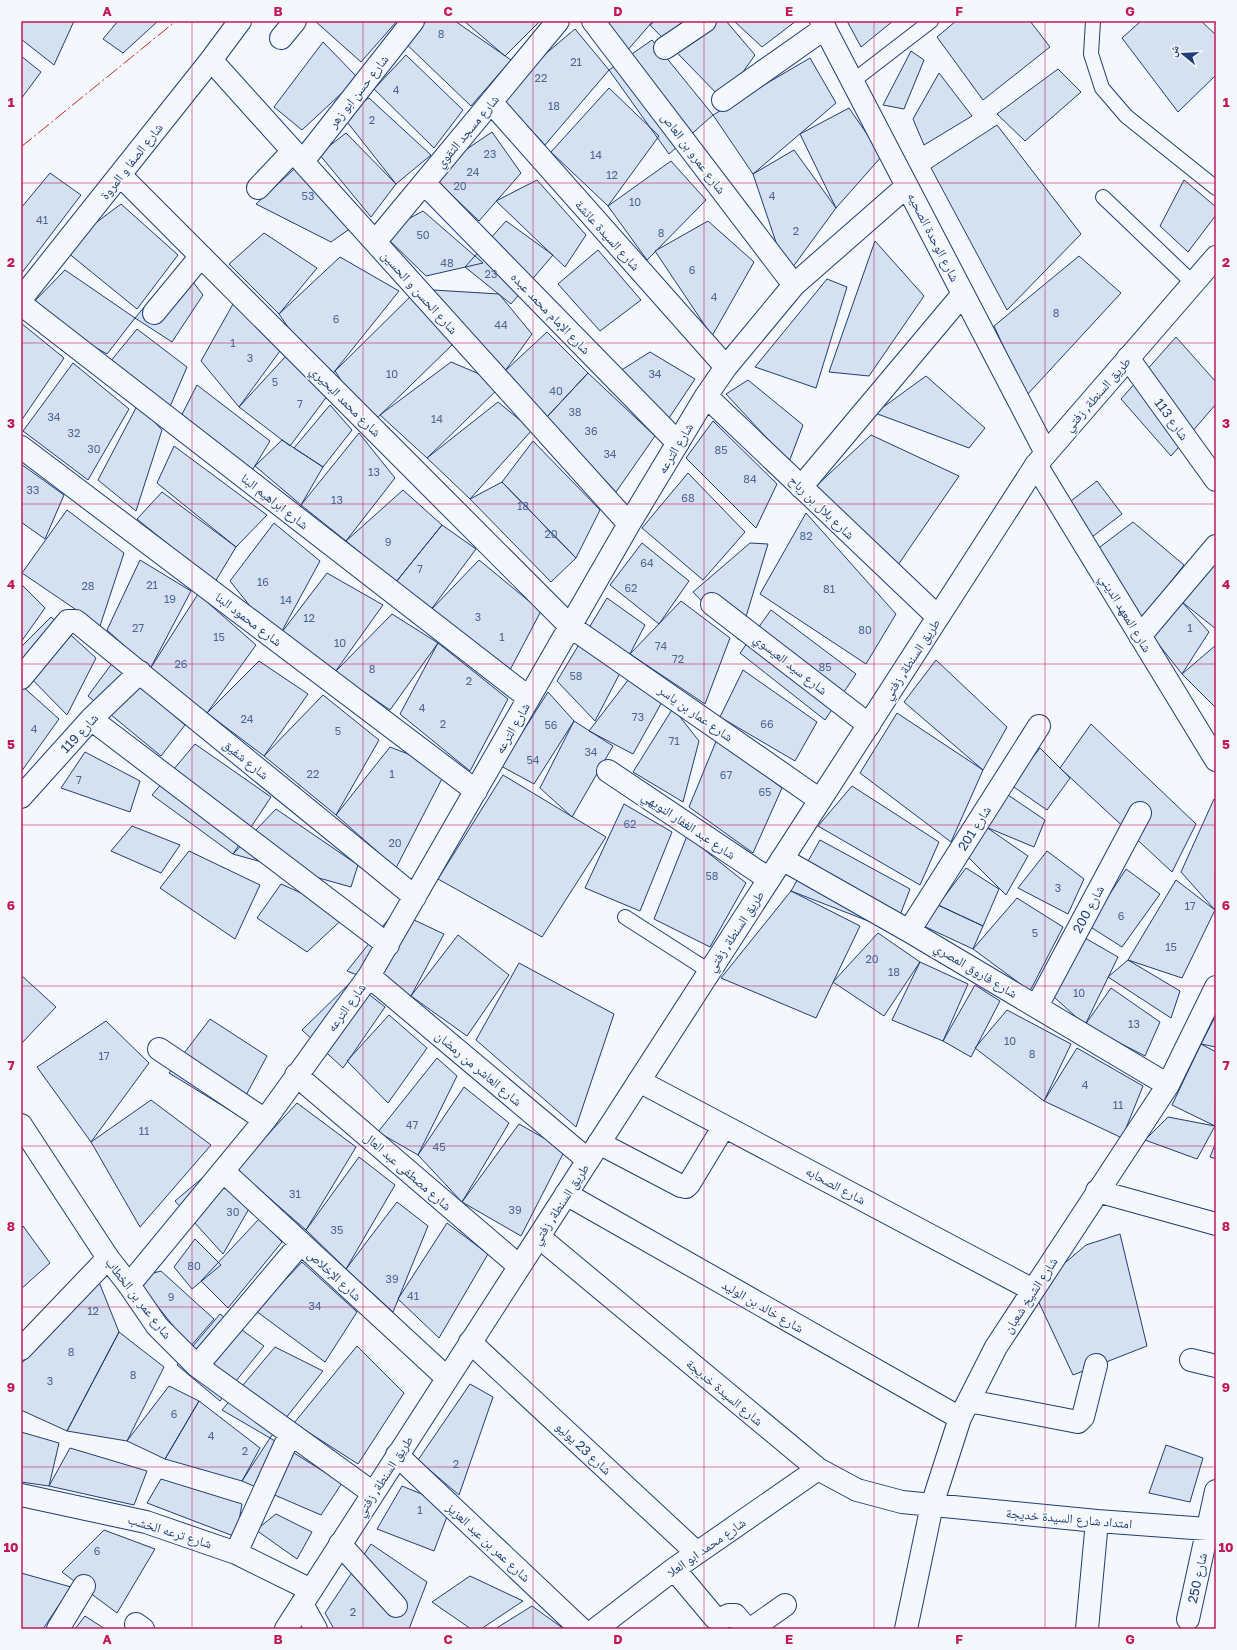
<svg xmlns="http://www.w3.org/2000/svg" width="1237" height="1650" font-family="'Golos Text','Noto Naskh Arabic',sans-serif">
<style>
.building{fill:#d5e0f0;stroke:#1d3f73}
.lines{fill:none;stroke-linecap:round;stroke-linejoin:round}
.lane-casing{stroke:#1d3f73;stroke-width:16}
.street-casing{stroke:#1d3f73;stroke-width:24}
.primary-casing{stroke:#1d3f73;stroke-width:24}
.lane{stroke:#f4f7fb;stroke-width:14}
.street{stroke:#f4f7fb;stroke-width:22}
.primary{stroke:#f4f7fb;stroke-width:22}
.power{stroke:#c62828;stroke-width:1;stroke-dasharray:14 3 2 3;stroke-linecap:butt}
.grid{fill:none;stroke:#c2185b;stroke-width:1;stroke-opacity:0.55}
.labels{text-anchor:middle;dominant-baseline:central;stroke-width:3;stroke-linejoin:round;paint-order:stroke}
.number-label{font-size:11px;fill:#4b6792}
.street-label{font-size:13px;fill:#1d3f73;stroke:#f4f7fb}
.neatline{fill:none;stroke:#c2185b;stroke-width:1.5}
.grid-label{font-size:13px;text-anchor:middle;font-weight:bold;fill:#c2185b}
</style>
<rect width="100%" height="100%" fill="#f4f7fb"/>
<!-- building -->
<path class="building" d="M21 21H74L54 65 21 39Z
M118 21H158L123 53 103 39Z
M315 21H397L361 62Z
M428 21H455L511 60 471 106 400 38Z
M464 21H538L539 22 505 56Z
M597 21H653L626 52Z
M655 21H726L755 55 723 100 650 25Z
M734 21H796L762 47Z
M847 21H893L861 47Z
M956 21H1030L1050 47 983 100 937 37Z
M1141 21H1201L1216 35V75L1178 112 1122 38Z
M575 29 609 70 545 145 498 94Z
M652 40 713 115 669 154 609 70Z
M323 42 358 78 302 130 274 107Z
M911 51 924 60 904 109 883 105Z
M406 55 463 110 434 148 374 89Z
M21 56 41 72 21 99Z
M810 58 836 103 753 174 713 115Z
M1058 69 1081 92 1025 141 997 114Z
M939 73 972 116 924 145 913 119Z
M609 88 659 136 608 206 551 152Z
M369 98 431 155 396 184 340 113Z
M849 108 882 156 836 208 800 134Z
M997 125 1081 234 1007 310 931 168Z
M492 132 521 173 479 221 430 174Z
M346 133 396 184 371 217 319 154Z
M794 150 836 208 787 275 753 174Z
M303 161 351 228 331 242 256 204Z
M671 161 706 200 647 260 608 206Z
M50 173 81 195 21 274V208Z
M537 180 586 235 565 267 496 201Z
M1184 180 1216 207V215L1188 252 1160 226Z
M121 204 178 255 137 309 62 248Z
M423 211 483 263 426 276 382 233Z
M506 221 553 255 511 304 465 267Z
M708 221 754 262 712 336 655 251Z
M264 233 317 268 279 314 229 264Z
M875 241 924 296 869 376 829 372Z
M598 250 641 300 600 331 558 284Z
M1079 256 1121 293 1026 396 994 326Z
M340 257 399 291 326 382 279 314Z
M180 265 203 295 172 342 135 318Z
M65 270 135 318 107 354 27 309Z
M827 279 847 287 816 388 755 367Z
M418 289 452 345 370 425 335 371Z
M433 290 499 294 532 334 505 371Z
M233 304 280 351 239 407 201 361Z
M21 323 64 358 21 421Z
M137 329 187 367 169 409 110 362Z
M547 332 588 373 546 418 505 371Z
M1176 337 1216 382V404L1171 456 1121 399Z
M650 352 695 379 669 418 620 371Z
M286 356 328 395 290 446 239 407Z
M451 362 503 384 427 458 380 415Z
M73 363 129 409 88 480 23 431Z
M588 373 655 436 616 492 546 418Z
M926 376 985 428 969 448 875 413Z
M748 380 803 425 789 462 726 394Z
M197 385 270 441 242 487 172 434Z
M498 402 532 430 470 499 427 458Z
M138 404 162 430 136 511 98 480Z
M330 405 352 430 323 467 294 448Z
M713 421 777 484 756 528 686 458Z
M359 433 395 478 346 541 301 505Z
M871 435 959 476 898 565 815 487Z
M282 440 323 467 301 505 255 466Z
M533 441 600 510 576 558 502 482Z
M174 446 267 515 236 547 157 483Z
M21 464 64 495 45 539 21 522Z
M688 473 745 532 703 580 642 528Z
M1097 481 1122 514 1092 537 1067 504Z
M502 482 576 558 551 582 470 499Z
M403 490 442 525 396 582 346 541Z
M162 492 236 547 215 582 137 519Z
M67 510 124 553 100 626 22 573Z
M806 513 896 614 866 664 760 594Z
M1133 522 1184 565 1142 619 1096 550Z
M274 523 320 561 277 640 230 581Z
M442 525 476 549 430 611 396 582Z
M642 543 689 581 659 624 610 585Z
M750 543 768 544 739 640 693 592Z
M140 560 191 591 150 669 107 630Z
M479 560 541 611 510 670 430 611Z
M1216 562V629L1182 602Z
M327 573 383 605 335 672 282 632Z
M21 584 45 608 21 642Z
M198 594 256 645 207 713 150 669Z
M607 598 645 625 595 721 557 681Z
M681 601 730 638 705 704 630 654Z
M1182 602 1209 632 1182 674 1152 636Z
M771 610 856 674 825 720 740 653Z
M392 614 438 643 390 710 335 672Z
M51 617 96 658 67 715 21 668V647Z
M438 643 508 699 470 771 400 714Z
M1216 645V708L1182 674Z
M936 660 1007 727 983 770 904 702Z
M259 661 308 694 264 756 207 713Z
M113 662 185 725 161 756 88 696Z
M743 670 817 722 795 761 720 717Z
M635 671 662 702 633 754 589 731Z
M21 685 59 719 21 772Z
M548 692 574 721 534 784 501 766Z
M323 695 379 740 336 815 264 756Z
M673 708 699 741 683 802 633 772Z
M897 713 983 770 951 842 860 773Z
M574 721 613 746 572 817 540 788Z
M1091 724 1196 824 1172 872 1060 768Z
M717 739 782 788 753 853 689 807Z
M195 744 271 797 233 854 152 795Z
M390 747 447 769 396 868 336 815Z
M1040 748 1070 778 1047 810 1011 785Z
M85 752 140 781 130 812 61 788Z
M503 775 606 837 542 937 438 879Z
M852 786 939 842 920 885 818 826Z
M1008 795 1045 820 1034 847 986 827Z
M1214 799 1216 801 1215 910 1181 872Z
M624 804 672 832 640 911 585 888Z
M276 809 358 865 351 887 233 854Z
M132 826 180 845 161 873 111 851Z
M986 827 1028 856 1006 895 968 857Z
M687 836 746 883 710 947 654 919Z
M820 840 910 889 894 931 791 891Z
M189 851 260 885 235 939 160 888Z
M1047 851 1084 879 1068 914 1018 888Z
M966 868 999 889 983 926 938 905Z
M1126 869 1160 894 1122 947 1089 926Z
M1176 880 1215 910 1182 978 1128 960Z
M281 884 348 914 307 952 257 918Z
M791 891 860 926 816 1018 721 978Z
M1017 898 1063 927 1030 991 973 949Z
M938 905 983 926 973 949 915 922Z
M395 911 444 934 411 996 347 971Z
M878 933 920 962 884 1016 833 982Z
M458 935 509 975 467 1036 411 996Z
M1085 938 1118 957 1085 1025 1054 997Z
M1128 960 1180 991 1171 1018 1108 977Z
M920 962 968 984 943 1041 892 1020Z
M519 963 614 1014 576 1127 476 1040Z
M21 975 56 1007 21 1044Z
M352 981 385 1007 343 1068 302 1030Z
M975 985 1000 1001 971 1057 943 1041Z
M1111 988 1160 1022 1145 1056 1085 1025Z
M1007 1010 1071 1044 1044 1101 975 1048Z
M389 1015 427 1048 388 1103 347 1061Z
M1216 1015V1047L1201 1044Z
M210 1019 267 1056 236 1114 169 1073Z
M106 1021 149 1063 91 1142 37 1067Z
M1201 1044 1216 1052 1215 1126 1172 1105Z
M1077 1048 1143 1086 1122 1138 1044 1101Z
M437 1058 457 1076 418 1155 378 1132Z
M464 1087 509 1123 462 1202 418 1155Z
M151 1100 211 1145 140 1227 91 1142Z
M297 1103 356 1147 306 1230 236 1169Z
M1168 1117 1215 1126 1197 1159 1145 1140Z
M519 1124 565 1150 521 1236 462 1202Z
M1216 1142V1159L1210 1157Z
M359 1157 395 1185 346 1269 306 1230Z
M207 1174 254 1200 223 1254 175 1201Z
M397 1202 428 1226 393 1312 346 1269Z
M259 1219 282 1242 228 1308 201 1281Z
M447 1223 488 1254 439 1338 398 1299Z
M23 1226 50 1263 21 1289V1229Z
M1120 1234 1147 1346 1073 1375 1033 1290 1086 1245Z
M195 1239 221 1265 192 1289 174 1267Z
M302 1262 357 1312 325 1362 256 1311Z
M161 1271 214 1319 190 1347 135 1278Z
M99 1282 119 1332 67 1431 21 1410V1364Z
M220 1314 264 1346 220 1401 177 1365Z
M119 1332 164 1367 127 1441 67 1431Z
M357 1346 404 1393 358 1464 294 1423Z
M275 1347 323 1371 270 1438 222 1410Z
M470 1384 493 1397 459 1495 418 1460Z
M169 1386 199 1401 165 1459 127 1441Z
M199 1401 260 1448 242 1481 165 1459Z
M21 1432 59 1443 49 1486 21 1482Z
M270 1438 342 1483 321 1515 242 1481Z
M1166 1445 1203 1458 1190 1502 1149 1493Z
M70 1448 147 1471 134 1505 49 1486Z
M161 1479 242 1504 236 1537 147 1503Z
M402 1486 451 1506 434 1551 377 1529Z
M276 1514 312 1532 297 1559 256 1530Z
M104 1530 155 1549 117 1613 62 1572Z
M371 1544 427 1582 409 1629H334L325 1613Z
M21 1573 71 1587 43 1629H21Z
M470 1576 523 1601 481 1629H471L432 1602Z
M532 1606 564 1629H495Z
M85 1616 105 1629H75Z"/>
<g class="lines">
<!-- lane casing -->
<g class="lane-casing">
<path id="lane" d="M1093 21 1091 54 1102 88 1126 116 1216 188
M853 81 931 21
M1103 197 1193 283
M625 917 709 971"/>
</g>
<!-- street casing -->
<g class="street-casing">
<path id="street" d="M593 21 794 285
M821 21 1046 453
M281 38 295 21
M665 48 705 21
M211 60 629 524
M723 100 825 28
M491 102 726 367
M303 161 413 21
M120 175 571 627 820 800
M424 183 678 443
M258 188 293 151
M375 242 558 21
M21 299 211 60 240 21
M21 304 529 698
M154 313 201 256
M1128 358 1216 480
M706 396 938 617
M21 447 476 791
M1036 465 1216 760
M801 487 963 294
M712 604 869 725
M1140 636 1216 546
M21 678 68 621H76L415 897
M91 719 388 945
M608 771 769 879
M21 797 91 719 140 672
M782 859 909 931 1168 1085
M909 931 1039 726
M369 976 588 1160
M1037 1006 1140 813
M159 1049 265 1120
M296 1075 519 1266
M639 1081 1033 1290
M21 1125 108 1258 129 1285 157 1326 197 1366 373 1493
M599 1143 681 1186 686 1187 689 1184 724 1126
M223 1171 447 1378
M1097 1191 1216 1224
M566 1194 960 1418
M539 1237 818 1469 857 1490 902 1502 1097 1521 1207 1529
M129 1285 265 1120 369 976 629 524 706 396 726 367 794 285 907 186
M470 1342 697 1553
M21 1349 108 1258
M1191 1360 1216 1366
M197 1366 301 1243
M969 1401 1078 1422 1083 1417 1096 1365
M397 1455 581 1629
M21 1495 146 1522 236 1553 311 1590
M340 1544 396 1606
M236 1553 290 1434
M674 1569 715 1618 720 1619 729 1615H735L747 1629
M302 1604 316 1629
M1188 1619 1216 1491
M136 1624 143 1629
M58 1629 84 1586
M596 1629 674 1569 818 1469
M751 1629 785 1605
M906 1629 932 1505 960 1418 996 1347 1168 1085 1216 987
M1087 1629 1097 1521"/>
</g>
<!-- primary casing -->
<g class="primary-casing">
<path id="primary" d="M286 1629 1036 465 1216 257"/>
</g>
<!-- lane -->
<use href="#lane" class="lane"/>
<!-- street -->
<use href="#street" class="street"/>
<!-- primary -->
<use href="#primary" class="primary"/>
<!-- power -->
<path class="power" d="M21 147 176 21"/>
</g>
<!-- grid -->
<path class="grid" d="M192 21V1629M363 21V1629M533 21V1629M704 21V1629M874 21V1629M1045 21V1629M21 183H1216M21 343H1216M21 504H1216M21 664H1216M21 825H1216M21 986H1216M21 1146H1216M21 1307H1216M21 1467H1216"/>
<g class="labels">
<!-- number labels -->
<g class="number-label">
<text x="441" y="33">8</text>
<text x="576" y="61">21</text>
<text x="541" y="77">22</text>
<text x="396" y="89">4</text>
<text x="554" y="105">18</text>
<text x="372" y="119">2</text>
<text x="490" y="153">23</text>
<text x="596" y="154">14</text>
<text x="473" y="171">24</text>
<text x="612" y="174">12</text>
<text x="460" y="185">20</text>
<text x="308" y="195">53</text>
<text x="772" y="195">4</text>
<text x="635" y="201">10</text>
<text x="42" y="219">41</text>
<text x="796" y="230">2</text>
<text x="661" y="232">8</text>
<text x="423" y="234">50</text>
<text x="447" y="262">48</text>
<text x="692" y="269">6</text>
<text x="491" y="273">23</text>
<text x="714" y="296">4</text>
<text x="1056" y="312">8</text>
<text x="336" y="318">6</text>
<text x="501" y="324">44</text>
<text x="233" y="342">1</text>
<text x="250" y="357">3</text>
<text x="392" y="373">10</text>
<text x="655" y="373">34</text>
<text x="275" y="381">5</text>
<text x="556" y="390">40</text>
<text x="300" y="403">7</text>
<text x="575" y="411">38</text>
<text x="54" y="416">34</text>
<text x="437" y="418">14</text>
<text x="591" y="430">36</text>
<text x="74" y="432">32</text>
<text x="94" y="448">30</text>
<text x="721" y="449">85</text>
<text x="610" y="453">34</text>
<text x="374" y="471">13</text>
<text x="750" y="478">84</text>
<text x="33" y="489">33</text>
<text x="688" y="497">68</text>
<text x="337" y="499">13</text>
<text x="523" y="505">18</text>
<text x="551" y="533">20</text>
<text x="806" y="535">82</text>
<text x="388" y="541">9</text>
<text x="647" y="562">64</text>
<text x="420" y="568">7</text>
<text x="263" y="581">16</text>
<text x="152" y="584">21</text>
<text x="88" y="585">28</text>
<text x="631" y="587">62</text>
<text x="829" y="588">81</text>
<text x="170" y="598">19</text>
<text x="286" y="599">14</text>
<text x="478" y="616">3</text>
<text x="309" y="617">12</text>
<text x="138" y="627">27</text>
<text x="1190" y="627">1</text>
<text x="865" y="629">80</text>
<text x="219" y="636">15</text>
<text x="502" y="636">1</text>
<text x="340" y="642">10</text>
<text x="661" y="645">74</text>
<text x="678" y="658">72</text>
<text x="181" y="663">26</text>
<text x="825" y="666">85</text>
<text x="372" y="668">8</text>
<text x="576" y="675">58</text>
<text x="469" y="680">2</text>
<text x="422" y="707">4</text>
<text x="638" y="716">73</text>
<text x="247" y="718">24</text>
<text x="443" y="723">2</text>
<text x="767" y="723">66</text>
<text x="551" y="724">56</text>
<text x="34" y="728">4</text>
<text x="338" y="730">5</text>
<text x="674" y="740">71</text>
<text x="591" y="751">34</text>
<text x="533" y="759">54</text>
<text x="313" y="773">22</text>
<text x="392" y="773">1</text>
<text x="726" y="774">67</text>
<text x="79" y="779">7</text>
<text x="765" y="791">65</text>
<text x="630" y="823">62</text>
<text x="395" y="842">20</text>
<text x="712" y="875">58</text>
<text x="1058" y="887">3</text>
<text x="1190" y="905">17</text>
<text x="1121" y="915">6</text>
<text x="1035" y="932">5</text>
<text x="1171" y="946">15</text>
<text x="872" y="958">20</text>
<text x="894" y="971">18</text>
<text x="1079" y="992">10</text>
<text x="1134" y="1023">13</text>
<text x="1010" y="1040">10</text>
<text x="1032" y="1053">8</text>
<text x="104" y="1055">17</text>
<text x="1085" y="1084">4</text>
<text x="1118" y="1104">11</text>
<text x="412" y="1124">47</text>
<text x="144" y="1130">11</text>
<text x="439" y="1146">45</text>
<text x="295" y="1193">31</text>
<text x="515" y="1209">39</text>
<text x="233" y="1211">30</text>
<text x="337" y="1229">35</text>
<text x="194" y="1265">80</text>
<text x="392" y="1278">39</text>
<text x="413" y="1295">41</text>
<text x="171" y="1296">9</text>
<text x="315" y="1305">34</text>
<text x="93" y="1310">12</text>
<text x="71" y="1351">8</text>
<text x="133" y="1374">8</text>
<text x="50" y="1380">3</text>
<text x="174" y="1413">6</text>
<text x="211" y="1435">4</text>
<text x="245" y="1450">2</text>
<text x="456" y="1463">2</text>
<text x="420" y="1509">1</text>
<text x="97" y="1550">6</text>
<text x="353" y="1611">2</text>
</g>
<!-- street labels -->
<g class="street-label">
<text transform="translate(358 91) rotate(-52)">شارع حسن ابو زهر</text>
<text transform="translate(467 131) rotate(-50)">شارع مسجد التقوي</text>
<text transform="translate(694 153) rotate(53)">شارع عمرو بن العاص</text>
<text transform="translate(131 161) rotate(-52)">شارع الصفا و المروة</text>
<text transform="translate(608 235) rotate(48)">شارع السيدة عائشة</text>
<text transform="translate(934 237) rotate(63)">شارع الوحدة الصحيه</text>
<text transform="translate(420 292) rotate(48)">شارع الحسن و الحسين</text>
<text transform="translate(551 313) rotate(46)">شارع الإمام محمد عبده</text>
<text transform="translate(1097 394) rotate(-49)">طريق السنطة, زفتي</text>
<text transform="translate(346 401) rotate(45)">شارع محمد البحيري</text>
<text transform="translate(1172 419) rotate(54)">شارع 113</text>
<text transform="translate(675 448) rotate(-59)">شارع الترعه</text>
<text transform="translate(275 501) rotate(38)">شارع ابراهيم البنا</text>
<text transform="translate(822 507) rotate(44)">شارع بلال بن رباح</text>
<text transform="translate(1126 613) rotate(59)">شارع المعهد الديني</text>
<text transform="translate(249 619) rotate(37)">شارع محمود البنا</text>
<text transform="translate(911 659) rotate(-57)">طريق السنطة, زفتي</text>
<text transform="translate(791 664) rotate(38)">شارع سيد العيسوي</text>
<text transform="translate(696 713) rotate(35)">شارع عمار بن ياسر</text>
<text transform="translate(512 728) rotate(-60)">شارع الترعه</text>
<text transform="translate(79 733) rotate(-47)">شارع 119</text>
<text transform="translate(246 759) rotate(39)">شارع شفيق</text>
<text transform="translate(689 825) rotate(34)">شارع عبد الغفار النويهي</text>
<text transform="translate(974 828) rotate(-58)">شارع 201</text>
<text transform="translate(1088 909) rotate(-62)">شارع 200</text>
<text transform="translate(735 931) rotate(-57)">طريق السنطة, زفتي</text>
<text transform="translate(976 970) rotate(31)">شارع فاروق المصري</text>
<text transform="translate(346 1007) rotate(-54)">شارع الترعه</text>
<text transform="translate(479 1068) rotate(40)">شارع العاشر من رمضان</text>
<text transform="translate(408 1171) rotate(41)">شارع مصطفى عبد العال</text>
<text transform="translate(836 1185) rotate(28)">شارع الصحابه</text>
<text transform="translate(560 1204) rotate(-57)">طريق السنطة, زفتي</text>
<text transform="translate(335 1275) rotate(43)">شارع الإخلاص</text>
<text transform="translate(1030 1295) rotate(-57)">شارع الشيخ شعبان</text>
<text transform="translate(139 1298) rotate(52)">شارع عمر بن الخطاب</text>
<text transform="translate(763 1306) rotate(30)">شارع خالد بن الوليد</text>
<text transform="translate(725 1392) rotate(40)">شارع السيدة خديجة</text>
<text transform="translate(584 1448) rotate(43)">شارع 23 يوليو</text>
<text transform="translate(384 1476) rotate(-57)">طريق السنطة, زفتي</text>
<text transform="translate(1069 1518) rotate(5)">امتداد شارع السيدة خديجة</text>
<text transform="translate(170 1531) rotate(17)">شارع ترعه الخشب</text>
<text transform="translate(489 1542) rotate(43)">شارع عمر بن عبد العزيز</text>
<text transform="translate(706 1547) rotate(-35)">شارع محمد ابو العلا</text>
<text transform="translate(1197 1578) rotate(-78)">شارع 250</text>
</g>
</g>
<!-- border -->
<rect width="1237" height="1650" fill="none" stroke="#f4f7fb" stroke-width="44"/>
<!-- north arrow -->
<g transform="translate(1183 54) rotate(288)" stroke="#f4f7fb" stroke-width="3" paint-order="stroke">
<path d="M0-3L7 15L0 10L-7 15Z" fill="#1d3f73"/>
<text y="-6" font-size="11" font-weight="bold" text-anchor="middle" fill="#1d3f73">ش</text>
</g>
<rect x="22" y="22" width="1193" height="1606" class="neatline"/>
<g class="grid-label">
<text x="107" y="16">A</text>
<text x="278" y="16">B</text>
<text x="448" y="16">C</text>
<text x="618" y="16">D</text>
<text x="789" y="16">E</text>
<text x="959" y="16">F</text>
<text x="1130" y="16">G</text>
<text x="11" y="107">1</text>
<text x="1226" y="107">1</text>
<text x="11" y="267">2</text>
<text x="1226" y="267">2</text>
<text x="11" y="428">3</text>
<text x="1226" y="428">3</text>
<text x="11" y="589">4</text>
<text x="1226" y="589">4</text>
<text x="11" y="749">5</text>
<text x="1226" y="749">5</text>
<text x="11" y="910">6</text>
<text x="1226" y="910">6</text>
<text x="11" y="1070">7</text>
<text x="1226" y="1070">7</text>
<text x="11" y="1231">8</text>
<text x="1226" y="1231">8</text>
<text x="11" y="1392">9</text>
<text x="1226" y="1392">9</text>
<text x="11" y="1552">10</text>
<text x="1226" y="1552">10</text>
<text x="107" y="1644">A</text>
<text x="278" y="1644">B</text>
<text x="448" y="1644">C</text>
<text x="618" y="1644">D</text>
<text x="789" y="1644">E</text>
<text x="959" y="1644">F</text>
<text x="1130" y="1644">G</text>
</g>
</svg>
